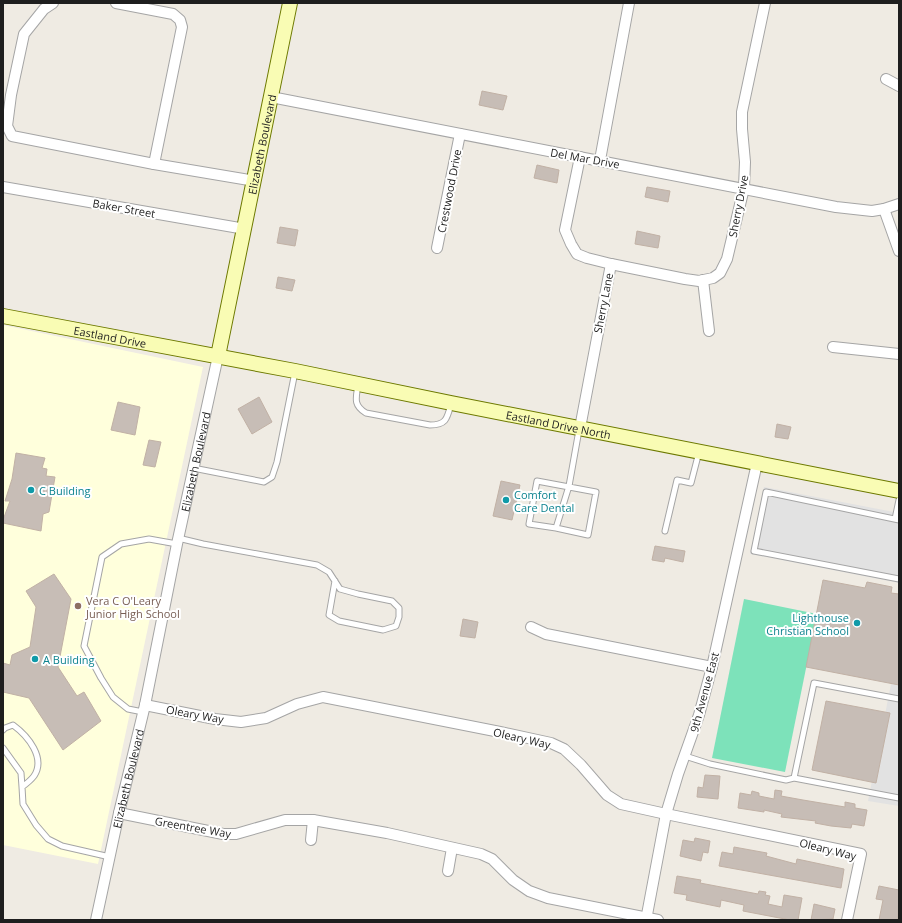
<svg xmlns="http://www.w3.org/2000/svg" width="902" height="923" font-family="'Open Sans',sans-serif">
<style>
.education{fill:#ffffdc}
.pitch{fill:#7de2ba}
.parking{fill:#e2e2e2}
.building{fill:#c7bdb6;stroke:#c1b1a5}
.lines{fill:none;stroke-linecap:round;stroke-linejoin:round}
.lane-casing{stroke:#a5a5a5;stroke-width:7}
.street-casing{stroke:#a5a5a5;stroke-width:12}
.secondary-casing{stroke:#6d7900;stroke-width:16}
.lane{stroke:#fff;stroke-width:5}
.street{stroke:#fff;stroke-width:10}
.secondary{stroke:#f9fcb4;stroke-width:14}
.culture-dot{fill:#0f9aa8;stroke:#fff;stroke-width:1.5}
.education-dot{fill:#8d6e63;stroke:#fff;stroke-width:1.5}
.labels{text-anchor:middle;dominant-baseline:central;stroke-width:4;stroke-linejoin:round;paint-order:stroke}
.street-label{font-size:11px;fill:#1e1e1e;stroke:#fff}
.culture-label{font-size:11px;fill:#0d838f;stroke:#fff;text-anchor:start}
.education-label{font-size:11px;fill:#785e54;stroke:#fff;text-anchor:start}
</style>
<rect width="100%" height="100%" fill="#efebe3"/>
<!-- education -->
<path class="education" d="M3 325 203 367 98 864 3 845Z"/>
<!-- pitch -->
<path class="pitch" d="M744 599 817 614 785 772 712 758Z"/>
<!-- parking -->
<path class="parking" d="M764 487 899 513V583L750 554Z
M891 684 899 685V806L868 801Z"/>
<!-- building -->
<path class="building" d="M482 91 507 96 503 110 479 105Z
M537 165 559 170 557 183 534 178Z
M647 187 670 191 668 202 645 197Z
M280 227 298 230 295 246 277 243Z
M637 231 660 236 658 248 635 244Z
M278 277 295 280 292 291 276 288Z
M259 397 272 422 252 434 238 409Z
M118 402 140 407 135 435 111 430Z
M777 424 791 427 788 439 775 437Z
M149 440 161 442 155 467 143 465Z
M16 453 45 458 42 468 47 469 46 476 55 477 49 512 43 514 41 531 3 523V520L10 501H5L12 479Z
M501 481 520 485 512 520 493 516Z
M655 546 685 551 683 562 665 558 664 562 652 560Z
M54 574 71 599 58 667 77 696 84 692 101 721 63 750 29 698 3 692V663L10 665 12 655 30 647 36 607 26 591Z
M823 580 865 588 867 582 892 587 891 593 899 594V685L806 667Z
M463 619 478 622 475 638 460 636Z
M826 701 890 713 876 783 812 770Z
M705 775 720 776 718 799 697 797 698 787 703 788Z
M775 790 782 791 781 796 803 800 845 807V802L855 804V808L867 810 864 826 852 824 851 828 831 826 815 823 816 821 781 817 782 814 764 810V812L738 808 740 793 751 795 752 791 759 793V796L774 799Z
M695 838 710 841 708 853 703 852 701 861 680 856 683 840 694 842Z
M734 847 767 853 766 856 796 864 797 859 844 869 841 888 719 866 722 852 733 854Z
M677 876 701 880 700 883 758 894 759 891 766 892 765 895 770 896 768 904 782 907 784 895 802 898 798 920H790L743 911 744 905 721 900 720 907 686 900 687 895 674 893Z
M879 886 899 890 898 920H879L883 900 876 899Z
M814 904 835 909 833 919 811 920Z"/>
<g class="lines">
<!-- lane casing -->
<g class="lane-casing">
<path id="lane" d="M358 385C356 398 353 405 366 413L430 425C446 425 447 419 451 404
M193 468 264 482 272 477 277 462 295 372
M895 519 899 500
M899 520 766 492 754 551 899 579
M556 528 588 535 596 492 537 481 529 524 556 528 569 486 579 430
M665 531 677 480 691 483 699 452
M178 538 203 544 317 565 329 572 340 589 358 594 392 601 399 608V617L396 626 383 630 339 621 329 615 335 581
M899 699 814 683 794 778 899 798
M143 712 128 709 113 697 101 678 84 646 102 557 121 544 149 539 177 544
M3 730 5 728 13 725C28 736 46 758 34 776 31 780 26 784 22 787L21 773 3 748
M685 756 710 764 786 780 794 778
M22 787 23 804 36 825 48 839 62 846 110 857"/>
</g>
<!-- street casing -->
<g class="street-casing">
<g id="street">
<path d="M53 3 44 9 24 34 11 95 7 126 12 136 154 164 255 181"/>
<path d="M116 3 173 14 180 20 182 27 154 164"/>
<path d="M886 79 899 86"/>
<path d="M271 97 836 207 872 211 884 209 899 204"/>
<path d="M580 157 565 230 571 244 577 254 587 258 611 264 685 279 699 281 713 278 720 273 727 259 744 188 745 162 742 129V112L765 3"/>
<path d="M600 160 629 3"/>
<path d="M3 187 245 229"/>
<path d="M884 209 899 251"/>
<path d="M437 248 460 134"/>
<path d="M703 280 709 331"/>
<path d="M833 347 899 354"/>
<path d="M580 428 611 264"/>
<path d="M531 627 546 634 712 667"/>
<path d="M145 705 215 719 241 722 266 718 297 704 323 697 500 732 551 743 564 749 581 765 607 795 621 804 666 814 861 854 847 920"/>
<path d="M119 813 223 834H236L285 820H313L387 833 481 854 492 859 513 880 529 891 548 898 658 920"/>
<path d="M311 840 313 820"/>
<path d="M448 871 452 848"/>
<path id="s1" d="M96 920 119 813 145 705 177 544 218 356"/>
<path d="M646 920 666 814 678 774 699 715 712 667 757 463"/>
</g>
</g>
<!-- secondary casing -->
<g class="secondary-casing">
<g id="secondary">
<path id="s2" d="M3 316 295 371 451 403 899 491"/>
<path id="s3" d="M218 356 290 3"/>
</g>
</g>
<!-- lane -->
<use href="#lane" class="lane"/>
<!-- street -->
<use href="#street" class="street"/>
<!-- secondary -->
<use href="#secondary" class="secondary"/>
</g>
<!-- markers -->
<g class="culture-dot">
<circle cx="31" cy="490" r="4"/>
<circle cx="506" cy="500" r="4"/>
<circle cx="857" cy="623" r="4"/>
<circle cx="35" cy="659" r="4"/>
</g>
<circle class="education-dot" cx="78" cy="606" r="4"/>
<g class="labels">
<!-- street labels -->
<g class="street-label">
<text stroke="none"><textPath href="#s3" startOffset="216">Elizabeth Boulevard</textPath></text>
<text transform="translate(585 158) rotate(10)">Del Mar Drive</text>
<text transform="translate(449 191) rotate(-79)">Crestwood Drive</text>
<text transform="translate(738 206) rotate(-79)">Sherry Drive</text>
<text transform="translate(124 208) rotate(10)">Baker Street</text>
<text transform="translate(603 303) rotate(-79)">Sherry Lane</text>
<text stroke="none"><textPath href="#s2" startOffset="109">Eastland Drive</textPath></text>
<text stroke="none"><textPath href="#s2" startOffset="566">Eastland Drive North</textPath></text>
<text stroke="none"><textPath href="#s1" startOffset="469">Elizabeth Boulevard</textPath></text>
<text transform="translate(704 692) rotate(-75)">9th Avenue East</text>
<text transform="translate(195 714) rotate(10)">Oleary Way</text>
<text transform="translate(522 738) rotate(13)">Oleary Way</text>
<text stroke="none"><textPath href="#s1" startOffset="145">Elizabeth Boulevard</textPath></text>
<text transform="translate(193 827) rotate(10)">Greentree Way</text>
<text transform="translate(828 849) rotate(14)">Oleary Way</text>
</g>
<!-- culture labels -->
<g class="culture-label">
<text x="39" y="490">C Building</text>
<text x="514" y="494">Comfort<tspan x="514" dy="13">Care Dental</tspan></text>
<text x="849" y="617" text-anchor="end">Lighthouse<tspan x="849" dy="13">Christian School</tspan></text>
<text x="43" y="659">A Building</text>
</g>
<!-- education labels -->
<g class="education-label">
<text x="86" y="600">Vera C O'Leary<tspan x="86" dy="13">Junior High School</tspan></text>
</g>
</g>
<!-- border -->
<rect width="902" height="923" fill="none" stroke="#1e1e1e" stroke-width="8"/>
</svg>
